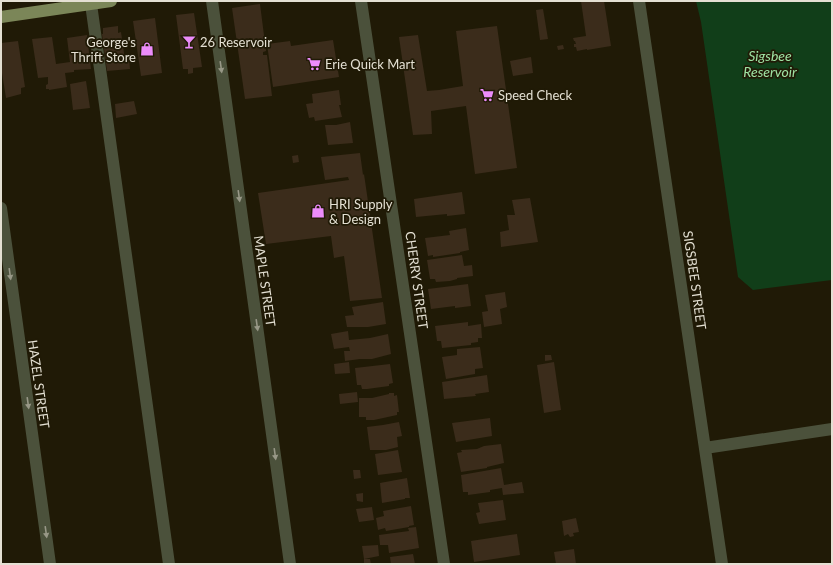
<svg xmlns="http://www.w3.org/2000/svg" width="833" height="565" font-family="Lato,sans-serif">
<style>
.water{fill:#113e19}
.building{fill:#3b2c1b}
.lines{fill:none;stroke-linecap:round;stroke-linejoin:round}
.minor{stroke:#4b513b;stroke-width:12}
.major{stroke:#7b8658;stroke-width:12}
.oneway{fill:#989887}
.labels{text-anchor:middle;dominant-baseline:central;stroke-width:3.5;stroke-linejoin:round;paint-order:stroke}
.poi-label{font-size:13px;fill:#e4e0d3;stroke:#201a06;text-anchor:start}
.street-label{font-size:13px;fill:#e4e0d3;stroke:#201a06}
.water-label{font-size:14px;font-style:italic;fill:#9ee2a3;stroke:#201a06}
</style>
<rect width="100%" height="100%" fill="#201a06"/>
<!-- water -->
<path class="water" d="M696 1H832V280L753 290 738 277 701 22Z"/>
<!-- building -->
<path class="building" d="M581 1H604L611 46 587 50V49L577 51 576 47H574V44H576L575 41H574L573 38 586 36Z
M260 4 266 51 263 52V55H267L272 96 245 99 232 8Z
M543 9 548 39 540 40 536 10Z
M194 13 202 67 193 68V73L188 74V69H183L176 15Z
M155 18 162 73 141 76 133 21Z
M118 26V33L121 32 125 60 129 59 130 69 107 71 102 34H103V28Z
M497 26 517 168 475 174 466 106 431 111 432 134 413 135 399 37 418 35 427 91 439 90 463 86 456 31Z
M87 35 91 69 74 70V72L65 73 67 87 49 90V89H46V85L48 84V77L38 78 32 39 52 37 56 64 70 62 67 38Z
M333 40 339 77 273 87 267 44 290 41 291 46Z
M18 41 25 87 21 88V94L6 98 1 67V43Z
M563 45 564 49 558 50 557 46Z
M531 57 533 73 513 76 510 61Z
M86 81 90 108 73 110 70 84Z
M339 90 341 105H339L342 117 315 121 314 117 309 118 306 104 313 103 312 94Z
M134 101 137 114 116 118 115 104Z
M350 122 353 143 328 145 325 125H336Z
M360 153 363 175 364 174 382 298 350 301 344 256 334 258 331 236 266 244 258 193 349 180 348 177 325 180 321 157Z
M298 155 299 162 293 163 292 156Z
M462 192 465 214 447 216V214L416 217 414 199Z
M530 198 538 242 501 247 500 232 509 230 507 215H515L512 200Z
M466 228 469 250 460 252V253L433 257V255L428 256 425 238 450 235 449 231Z
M462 255 464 266 472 265 473 276 457 278V279L450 281 436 282 435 279H430L427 260Z
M468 284 471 306 455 308V306L431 309 428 289Z
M505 292 507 307 500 309 502 324 484 327 482 312 488 311 485 295Z
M383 302 386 324 368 327H347L345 316 354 315 352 307Z
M468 322V326L481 324 482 338H478V342L471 343V345L442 348 441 341H437L435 326Z
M348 331 349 340 370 338 388 334 391 354 372 359H360L345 361 344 351H350L349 347 334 349 331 334Z
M480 347 483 368 475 369V374L446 379 442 357 457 355V349Z
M545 355H551L552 360 545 361Z
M349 362 350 373 335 374 334 364Z
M554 362 561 410 544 413 537 365Z
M390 364 393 383 389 384V386L367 389H362L361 385H357L355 368Z
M487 375 489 392 475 394 476 396 444 399 442 382Z
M357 392 358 402 340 404 339 394Z
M389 393H394V396L397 395 399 412H397V415L374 420H366V417H359V398H372L389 394Z
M490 418 492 436 456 442 452 423Z
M399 422 402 436 397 437 398 447 386 450H370L367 427 383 425Z
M501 444 504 463 487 467V468L461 472 457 453 462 452 461 450 477 449 484 446Z
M398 450 402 472 378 475 375 454Z
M501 468 504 485 522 482 524 493 503 495 502 488 490 490V492L468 495V492H463L461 475Z
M353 470H360L361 478 354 479Z
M407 478 410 498H405V499L382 503 380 483Z
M363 493V502L357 501 356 494Z
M503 500 506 520 479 524 476 513 480 512 478 503Z
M411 506 414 525 409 526V527L386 531 385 528 378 530 376 518 384 516 383 511Z
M372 507 374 520 359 522 356 509Z
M576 518 579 532 573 533 574 536 570 537 568 534 564 536 562 521Z
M416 527 419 548 389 553 388 545H380L379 535 409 531 408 528Z
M517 534 520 555 474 562 471 541Z
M378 545 379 556 364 559 362 546Z
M574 549 576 564H556L554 552Z
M413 554 415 564H391L390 557Z
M364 559H370L371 564H364Z"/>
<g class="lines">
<!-- minor -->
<path class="minor" d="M212 1 290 564
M361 1 444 564
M639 1 722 564
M91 4 169 564
M1 208 50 564
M705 448 832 429"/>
<!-- major -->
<path class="major" d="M1 17 111 1"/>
</g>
<!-- one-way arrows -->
<defs><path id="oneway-solid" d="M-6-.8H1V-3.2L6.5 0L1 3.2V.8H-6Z"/></defs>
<g class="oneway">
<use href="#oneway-solid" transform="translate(221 67) rotate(82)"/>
<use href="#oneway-solid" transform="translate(239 196) rotate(82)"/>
<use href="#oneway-solid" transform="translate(10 274) rotate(82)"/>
<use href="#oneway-solid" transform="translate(257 325) rotate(82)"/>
<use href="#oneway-solid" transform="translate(28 403) rotate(82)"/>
<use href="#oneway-solid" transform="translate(275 454) rotate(82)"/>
<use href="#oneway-solid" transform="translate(46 532) rotate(82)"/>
</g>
<!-- icons -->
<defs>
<g id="bar-bare" transform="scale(1.08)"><path d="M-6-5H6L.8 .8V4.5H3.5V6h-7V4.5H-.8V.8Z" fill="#ec8cfb" stroke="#201a06" stroke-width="2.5" paint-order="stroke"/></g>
<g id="shop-bare" transform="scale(1.08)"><path d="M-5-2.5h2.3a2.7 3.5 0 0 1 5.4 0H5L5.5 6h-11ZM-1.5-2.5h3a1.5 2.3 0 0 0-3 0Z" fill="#ec8cfb" stroke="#201a06" stroke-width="2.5" paint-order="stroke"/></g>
<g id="supermarket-bare" transform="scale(1.08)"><path d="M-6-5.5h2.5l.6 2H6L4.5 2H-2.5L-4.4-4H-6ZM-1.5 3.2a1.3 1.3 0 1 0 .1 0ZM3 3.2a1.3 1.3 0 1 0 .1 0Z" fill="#ec8cfb" stroke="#201a06" stroke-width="2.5" paint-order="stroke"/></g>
</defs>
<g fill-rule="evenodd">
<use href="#bar-bare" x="189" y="42"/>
<use href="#shop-bare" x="147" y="49"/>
<use href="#supermarket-bare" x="314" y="64"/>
<use href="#supermarket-bare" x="487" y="95"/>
<use href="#shop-bare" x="318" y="211"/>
</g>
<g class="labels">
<!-- poi labels -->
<g class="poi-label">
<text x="136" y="42" text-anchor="end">George's<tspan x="136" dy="15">Thrift Store</tspan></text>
<text x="200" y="42">26 Reservoir</text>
<text x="325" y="64">Erie Quick Mart</text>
<text x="498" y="95">Speed Check</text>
<text x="329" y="204">HRI Supply<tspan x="329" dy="15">&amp; Design</tspan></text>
</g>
<!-- street labels -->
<g class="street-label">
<text transform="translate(417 280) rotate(82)">CHERRY STREET</text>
<text transform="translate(695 280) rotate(82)">SIGSBEE STREET</text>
<text transform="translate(265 281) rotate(82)">MAPLE STREET</text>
<text transform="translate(39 384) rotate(82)">HAZEL STREET</text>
</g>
<!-- water labels -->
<g class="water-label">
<text x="770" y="55">Sigsbee<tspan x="770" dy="16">Reservoir</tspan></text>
</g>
</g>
<!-- border -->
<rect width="833" height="565" fill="none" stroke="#e4e0d3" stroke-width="4"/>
</svg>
